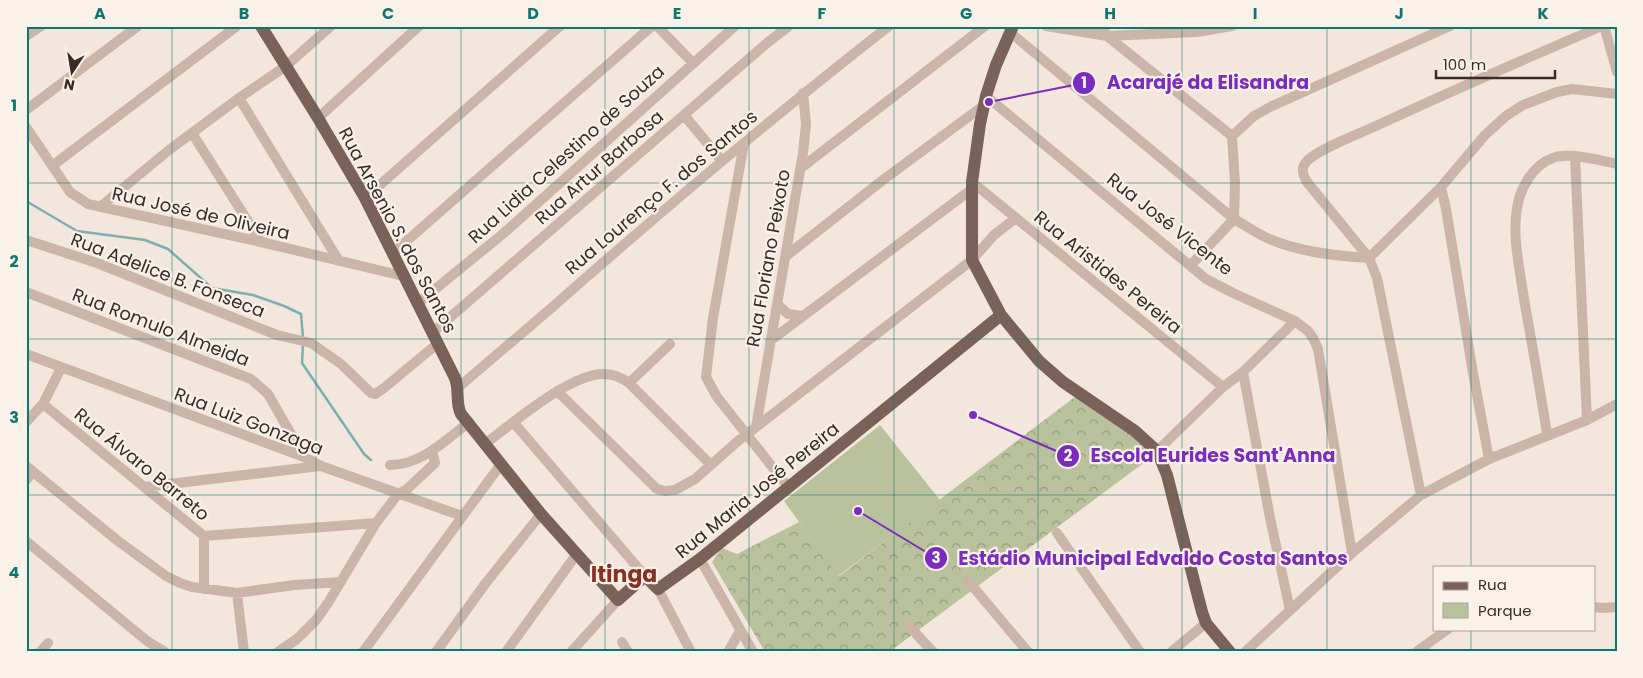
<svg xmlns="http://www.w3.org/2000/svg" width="1643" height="678" font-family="Poppins,sans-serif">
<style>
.forest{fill:url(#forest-crowns)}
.park{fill:#b9c29c}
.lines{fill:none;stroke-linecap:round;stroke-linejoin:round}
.stream{stroke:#7bb0ae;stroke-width:2.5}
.minor{stroke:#cbb5a8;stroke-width:10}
.major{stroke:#7a6259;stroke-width:12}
.grid{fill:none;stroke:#0f766e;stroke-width:1;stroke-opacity:0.55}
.labels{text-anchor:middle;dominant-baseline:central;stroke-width:4.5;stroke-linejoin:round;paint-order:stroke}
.street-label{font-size:18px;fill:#382c29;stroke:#faf1e9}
.district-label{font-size:22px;font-weight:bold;fill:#893020;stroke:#faf1e9}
.leader{fill:none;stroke:#7b2cbf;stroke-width:2}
.callout-dot{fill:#7b2cbf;stroke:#faf1e9;stroke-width:2}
.mark-label{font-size:15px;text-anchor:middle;font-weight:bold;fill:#fff}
.callout-label{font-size:19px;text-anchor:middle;font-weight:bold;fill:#7b2cbf;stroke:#faf1e9;stroke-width:4.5;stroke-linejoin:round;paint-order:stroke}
.neatline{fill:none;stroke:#0f766e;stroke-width:2}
.grid-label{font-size:16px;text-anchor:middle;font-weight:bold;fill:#0f766e}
</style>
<defs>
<pattern id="forest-crowns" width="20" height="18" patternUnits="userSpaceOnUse" patternTransform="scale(1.25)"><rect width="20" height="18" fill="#b9c29c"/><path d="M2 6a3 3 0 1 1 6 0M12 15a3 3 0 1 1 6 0" fill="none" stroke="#979e7f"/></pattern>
</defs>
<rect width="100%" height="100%" fill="#f3e7dd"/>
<!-- forest -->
<path class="forest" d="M1080 393 1147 440 1145 462 889 652H765L712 562 722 548 737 554 799 522 839 576Z"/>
<!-- park -->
<path class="park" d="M880 425 940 500 838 576 784 501Z"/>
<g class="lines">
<!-- stream -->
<path class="stream" d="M26 201 77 231 145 240 168 249 212 288 253 295 284 306 301 314 303 338
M303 344 302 363 364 454 371 460"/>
<!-- minor -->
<path class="minor" d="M657 26 693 63
M1046 26 1107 36 1197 32 1232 26
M1101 26 1107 36 1232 136
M1604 26 1617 72
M1011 33 1234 219C1245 225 1256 233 1267 238 1298 252 1336 256 1369 258
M26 36 41 26
M986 96 1206 279 1233 293 1295 321 1308 331 1313 338 1318 349 1352 553
M239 98 339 261
M26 110 138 26
M684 115 722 161
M318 118 419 26
M26 127 70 192 88 204 261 242 403 276
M192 133 261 242
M1232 136 1254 116 1270 107 1450 26
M1232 136 1235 183 1234 219
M744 143 713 318 706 377 717 397 789 488
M1575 157 1587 420
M52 166 237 26
M801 168 985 26
M972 182 1223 387
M1441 187 1446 209 1473 373 1489 459
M365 198 560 26
M100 207 169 150 239 98 286 66 331 26
M26 240 97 263 277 335 311 343 341 364 371 393 375 394 384 388 437 344
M393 253 652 26
M786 256 883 180 983 106
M1369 258 1441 187 1485 135 1506 116 1523 105 1557 92 1572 89 1617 94
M1191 265 1234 219
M26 292 251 379 268 394 304 457
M417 304 504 233 735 26
M777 304 788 314 802 316
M432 333 767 43 789 26
M770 341 972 189
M26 354 304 457 321 466 462 516
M1243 372 1270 518 1290 610
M629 383 670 344
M459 387C491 359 524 332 557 303 665 208 775 115 889 26
M557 391 657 489 665 491 675 490 695 479 738 441 972 260 994 235 1016 218
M43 404 204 536 376 523
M26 422 43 404 61 368
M514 423 645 576
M756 427 803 153 806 124 803 93
M1547 434C1540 389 1532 344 1524 299 1520 270 1512 237 1517 208 1520 188 1533 165 1553 158 1569 152 1600 160 1617 164
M486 443C513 423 571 373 604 374 613 374 622 378 629 383L711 465
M1157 451 1223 387 1243 372 1295 321
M390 465C421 465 446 440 469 422
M26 466 118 541 166 576 180 583 192 587 237 593 294 585 341 582
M26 480 33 472
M144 487 320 466
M1421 495 1377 278 1369 258 1307 182C1303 175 1300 168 1307 161 1318 149 1361 133 1378 125 1452 91 1527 58 1602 26
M1057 533 1140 652
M204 536V589
M26 541 147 641 165 652
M700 559 753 652
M969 582 1028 652
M658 589 691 652
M237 593 244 652
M1594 607 1603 608 1617 607
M909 626 933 652
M622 642 628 652
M40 652 48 643
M278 652 297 639 316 620 328 603 376 523 398 494 407 489 435 463 432 451
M363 652 501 464
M436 652 485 584 541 514
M506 652 576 555
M571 652 618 600
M728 652 740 631
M1171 652 1206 623
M1245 652 1352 553 1421 495 1489 459 1587 420 1617 404
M1416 652 1448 629"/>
<!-- major -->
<path class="major" d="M261 26 318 118 365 198 455 378C460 391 455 402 461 414L541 514 618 600 645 576 658 589 700 559 1001 315
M1013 26 996 65 986 96 980 124 972 182V260L1001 315 1039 361 1063 382 1135 431 1157 451 1167 475 1202 612 1206 623 1230 652"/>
</g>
<!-- grid -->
<path class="grid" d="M172 26V652M316 26V652M461 26V652M605 26V652M749 26V652M894 26V652M1038 26V652M1182 26V652M1327 26V652M1471 26V567M26 183H1617M26 339H1617M26 495H1617M1471 629V652"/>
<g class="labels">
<!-- street labels -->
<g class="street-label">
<text transform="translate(566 154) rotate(-42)">Rua Lidia Celestino de Souza</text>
<text transform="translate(599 167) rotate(-41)">Rua Artur Barbosa</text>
<text transform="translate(661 192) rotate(-40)">Rua Lourenço F. dos Santos</text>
<text transform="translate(201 213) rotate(13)">Rua José de Oliveira</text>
<text transform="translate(1170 224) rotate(38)">Rua José Vicente</text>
<text transform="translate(398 230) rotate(62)">Rua Arsenio S. dos Santos</text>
<text transform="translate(768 258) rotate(-80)">Rua Floriano Peixoto</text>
<text transform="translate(1108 272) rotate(39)">Rua Aristides Pereira</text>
<text transform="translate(168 275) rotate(21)">Rua Adelice B. Fonseca</text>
<text transform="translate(161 327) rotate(21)">Rua Romulo Almeida</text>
<text transform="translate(249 421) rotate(21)">Rua Luiz Gonzaga</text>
<text transform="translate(142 464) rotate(39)">Rua Álvaro Barreto</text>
<text transform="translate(757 490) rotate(-39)">Rua Maria José Pereira</text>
</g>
<!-- district labels -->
<g class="district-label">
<text x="624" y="574">Itinga</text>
</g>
</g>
<!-- callouts -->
<path class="leader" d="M989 102L1084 83M973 415L1068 456M858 511L936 558"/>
<g class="callout-dot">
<circle cx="989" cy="102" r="5"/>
<circle cx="973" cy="415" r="5"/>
<circle cx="858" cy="511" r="5"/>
<circle cx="1084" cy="83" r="12"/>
<circle cx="1068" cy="456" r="12"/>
<circle cx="936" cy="558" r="12"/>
</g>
<g class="mark-label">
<text x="1084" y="88">1</text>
<text x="1068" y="461">2</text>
<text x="936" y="563">3</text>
</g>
<g class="callout-label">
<text x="1208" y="89">Acarajé da Elisandra</text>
<text x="1213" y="462">Escola Eurides Sant'Anna</text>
<text x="1153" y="565">Estádio Municipal Edvaldo Costa Santos</text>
</g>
<!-- border -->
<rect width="1643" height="678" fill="none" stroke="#faf1e9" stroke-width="55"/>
<!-- legend -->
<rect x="1433" y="566" width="162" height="65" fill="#faf1e9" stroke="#aca29c"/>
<rect x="1443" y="582" width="25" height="8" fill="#7a6259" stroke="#aca29c"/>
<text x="1478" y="590" font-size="15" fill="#382c29">Rua</text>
<rect x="1443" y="603" width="25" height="15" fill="#b9c29c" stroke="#aca29c"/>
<text x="1478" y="616" font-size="15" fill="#382c29">Parque</text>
<!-- north arrow -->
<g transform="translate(72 72) rotate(192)" stroke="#faf1e9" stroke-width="4" paint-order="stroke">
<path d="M0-4L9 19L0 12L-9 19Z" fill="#382c29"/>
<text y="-8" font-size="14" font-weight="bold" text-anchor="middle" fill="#382c29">N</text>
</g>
<!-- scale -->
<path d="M1436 70v8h119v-8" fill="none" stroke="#382c29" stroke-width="2.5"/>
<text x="1443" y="70" font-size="15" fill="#382c29" stroke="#faf1e9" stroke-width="4" paint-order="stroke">100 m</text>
<rect x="28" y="28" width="1588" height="622" class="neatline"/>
<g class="grid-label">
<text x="100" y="19">A</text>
<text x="244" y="19">B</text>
<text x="388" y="19">C</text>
<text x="533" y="19">D</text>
<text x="677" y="19">E</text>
<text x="822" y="19">F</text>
<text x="966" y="19">G</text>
<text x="1110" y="19">H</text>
<text x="1255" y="19">I</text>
<text x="1399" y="19">J</text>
<text x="1543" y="19">K</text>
<text x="14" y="111">1</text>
<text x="14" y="267">2</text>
<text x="14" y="423">3</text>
<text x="14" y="578">4</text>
</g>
</svg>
